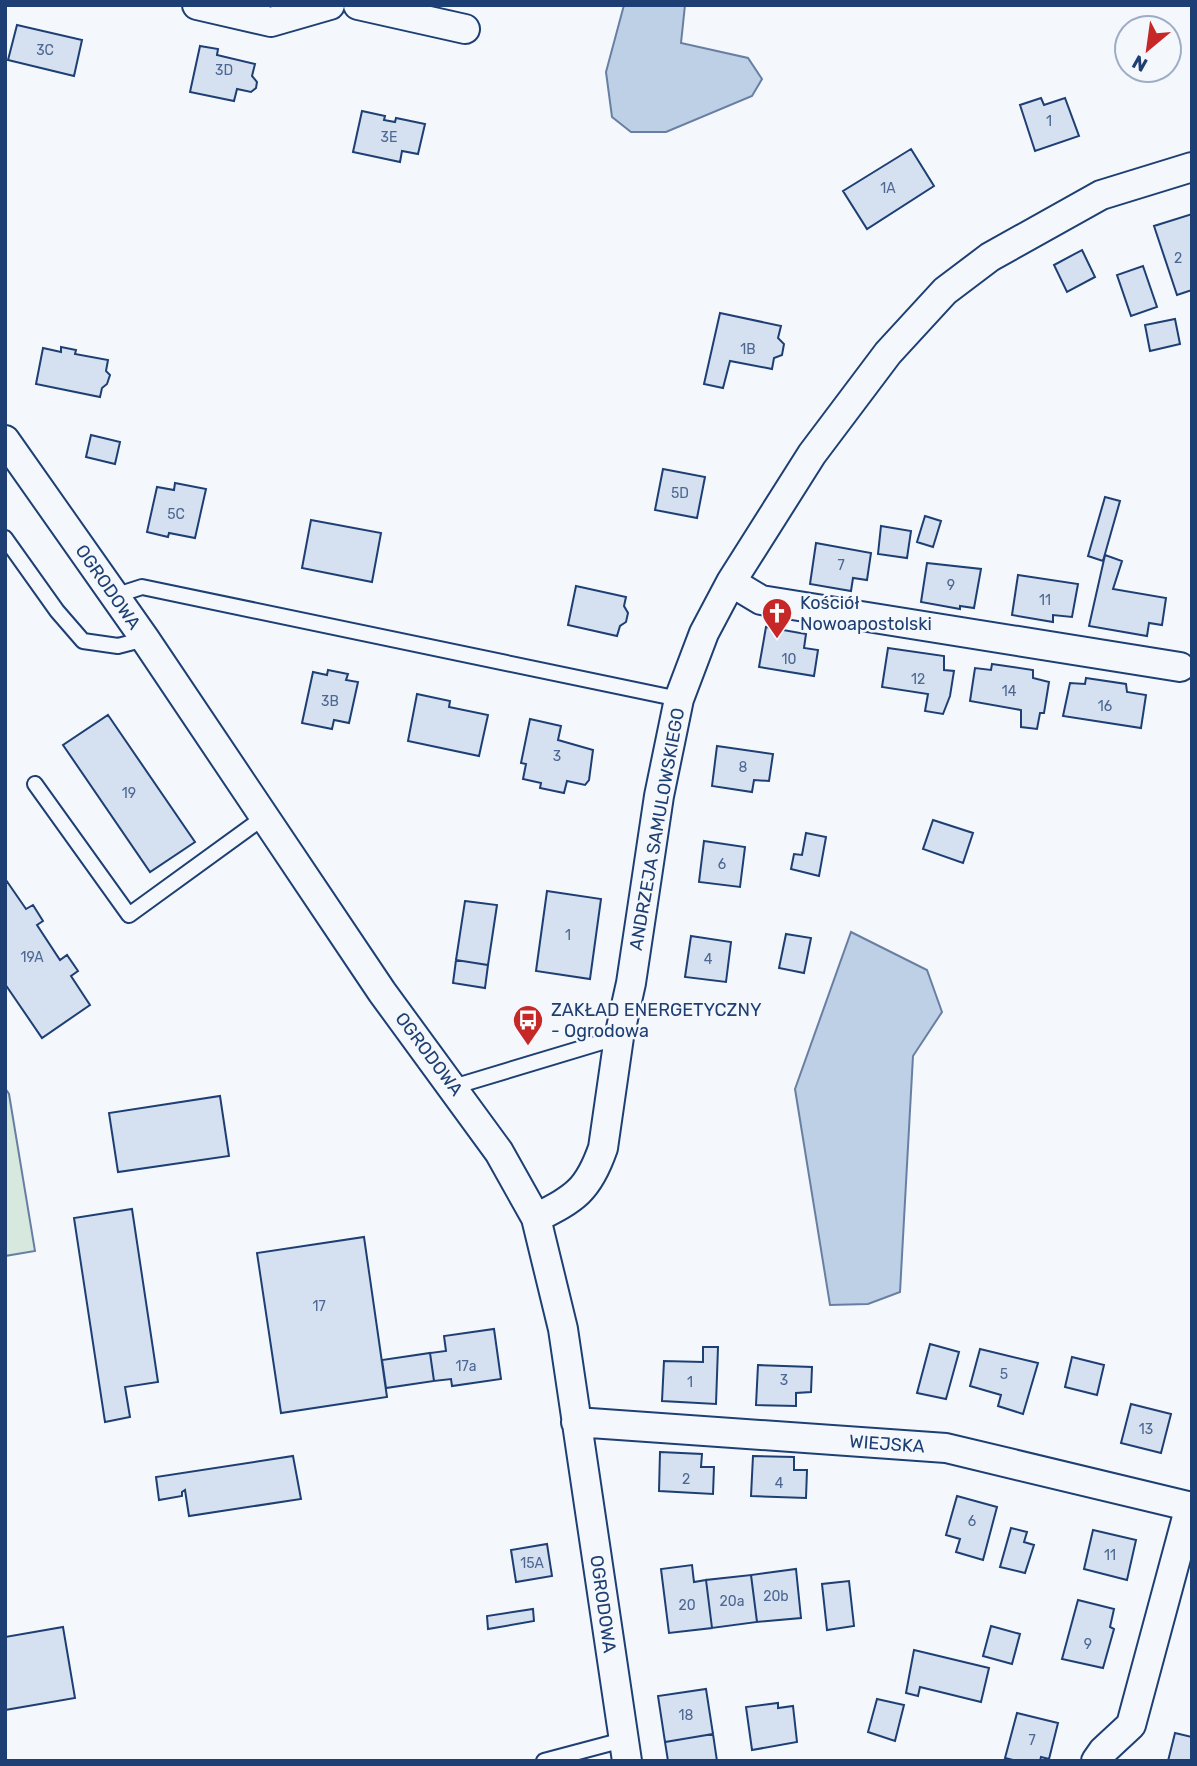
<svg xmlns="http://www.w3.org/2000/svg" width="1197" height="1766" font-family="Rubik,sans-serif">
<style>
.green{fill:#d7e8df;stroke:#687fa3;stroke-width:2}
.water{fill:#bed0e5;stroke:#687fa3;stroke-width:2}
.building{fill:#d5e0f0;stroke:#1d3f73;stroke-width:2}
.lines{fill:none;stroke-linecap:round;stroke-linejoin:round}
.lane-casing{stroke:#1d3f73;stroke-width:18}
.street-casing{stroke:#1d3f73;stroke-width:32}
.lane{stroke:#f4f7fb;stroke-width:14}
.street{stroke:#f4f7fb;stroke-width:28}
.labels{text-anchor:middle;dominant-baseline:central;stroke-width:5;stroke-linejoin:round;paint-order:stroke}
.number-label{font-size:14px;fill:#4b6792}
.street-label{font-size:18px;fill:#1d3f73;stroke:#f4f7fb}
.poi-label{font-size:18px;fill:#1d3f73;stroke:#f4f7fb;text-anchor:start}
</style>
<rect width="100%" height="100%" fill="#f4f7fb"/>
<!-- green -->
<path class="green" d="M5 1088 9 1094 35 1251 5 1256Z"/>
<!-- water -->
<path class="water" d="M624 5H685L681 43 748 58 762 79 752 96 666 132H631L612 117 606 72Z
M851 932 927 970 942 1012 913 1056 900 1292 868 1304 830 1305 795 1089Z"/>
<!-- building -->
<path class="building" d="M17 25 82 40 74 76 8 60Z
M200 46 218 49 217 55 255 64 252 76 257 82 256 88 251 92 237 89 234 101 190 92Z
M1041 98 1044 105 1065 98 1079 136 1035 151 1020 105Z
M362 111 385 116 384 120 395 122 396 118 425 124 418 154 402 151 400 162 353 152Z
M911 149 934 186 867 229 843 191Z
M1192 214V290L1177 295 1154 226Z
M1082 250 1095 277 1067 292 1054 265Z
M1143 266 1157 307 1131 316 1117 275Z
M720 313 781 326 778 338 784 344 782 355 774 358 772 369 730 361 723 388 704 384Z
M1175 319 1180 344 1150 351 1145 325Z
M61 347 76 350 75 354 108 360 106 371 110 375 107 384 102 388 100 397 36 384 43 348 61 352Z
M91 435 120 442 115 464 86 457Z
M663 469 705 477 697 518 655 510Z
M175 483 206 489 195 538 169 533 168 537 147 532 157 487 174 490Z
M1105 497 1120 501 1103 561 1088 556Z
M925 516 941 521 933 547 917 542Z
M311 520 381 533 372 582 302 568Z
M881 526 911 531 907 558 878 554Z
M816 543 871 553 867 580 853 578 851 591 810 584Z
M1105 555 1122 561 1113 589 1166 598 1162 625 1149 623 1147 636 1089 626Z
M927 563 981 569 974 608 960 606V609L921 602Z
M1018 575 1078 584 1072 617 1053 615V622L1012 615Z
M576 586 626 597 624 606 628 613 626 622 620 626 617 636 568 625Z
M766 627 806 634 804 648 818 650 814 676 759 667Z
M888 648 944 656V670L954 671 950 696 943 714 925 711 928 694 882 687Z
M992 664 1033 670V678L1049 682 1044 713H1040L1037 729 1021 727V710L970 701 975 668 991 670Z
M328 670 348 674 346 680 358 682 349 723 334 720 332 729 302 723 313 672 327 675Z
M1086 678 1126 684 1127 692 1146 695 1141 728 1063 716 1070 683 1085 684Z
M417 694 450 701 449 707 488 715 479 756 408 741Z
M108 715 195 842 150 872 63 745Z
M530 719 561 726 558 740 593 750 589 780 585 785 567 781 564 793 540 788 541 783 523 779 526 764 521 763Z
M717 746 773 754 769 781 754 780 752 792 712 786Z
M933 820 973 833 963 863 923 849Z
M806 833 826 837 819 876 791 869 794 854 802 855Z
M704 841 745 847 740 887 699 882Z
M6 880 26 909 33 905 43 921 37 925 60 960 67 955 78 971 71 976 90 1005 42 1038 5 984Z
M547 891 601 899 590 979 536 971Z
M465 901 497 905 488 965 456 960Z
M786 934 811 938 804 973 779 968Z
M691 936 731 942 726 982 685 977Z
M456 960 488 965 485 988 453 983Z
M220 1096 229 1156 118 1172 109 1113Z
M132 1209 158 1382 125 1387 130 1417 105 1422 74 1218Z
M364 1237 387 1397 281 1413 257 1253Z
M494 1329 501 1379 452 1386 451 1379 434 1381 430 1353 446 1351 444 1336Z
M930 1344 959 1352 946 1399 917 1393Z
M703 1347H718L716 1404 662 1401 664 1361 703 1362Z
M980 1349 1038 1363 1023 1414 998 1406 1001 1395 970 1386Z
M430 1353 434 1381 386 1388 382 1360Z
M1072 1357 1104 1365 1097 1395 1065 1387Z
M758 1365 812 1367 811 1392 796 1393V1406L756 1405Z
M1131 1404 1171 1414 1161 1453 1121 1443Z
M660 1452 702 1454 701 1467H714L713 1494 659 1491Z
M293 1456 301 1499 189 1516 185 1490 182 1492V1496L159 1500 156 1477Z
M753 1456 794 1457V1470H807L806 1498 751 1496Z
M957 1496 997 1507 983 1560 956 1552 960 1539 946 1535Z
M1011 1528 1027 1532 1024 1542 1034 1545 1025 1573 1000 1567Z
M1093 1530 1136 1540 1127 1580 1084 1569Z
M547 1544 552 1576 516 1582 511 1550Z
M692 1565 694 1582 706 1580 712 1628 669 1633 661 1569Z
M796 1569 801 1618 757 1622 751 1575Z
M751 1575 757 1622 712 1628 706 1580Z
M849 1581 854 1626 827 1630 822 1584Z
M1078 1600 1114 1609 1110 1627 1114 1629 1103 1668 1062 1659Z
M533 1609 534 1621 488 1629 487 1616Z
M991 1626 1020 1634 1012 1664 983 1656Z
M63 1627 75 1698 5 1710V1637Z
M914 1650 989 1668 981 1702 920 1687 918 1696 906 1693Z
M706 1689 713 1734 665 1742 658 1696Z
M877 1699 904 1705 895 1741 868 1732Z
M778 1703V1708L793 1706 797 1742 752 1750 746 1707Z
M1017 1713 1058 1723 1049 1759 1041 1757 1040 1761H1017L1005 1758Z
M1175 1733 1192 1737V1761H1168Z
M713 1734 717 1761H668L665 1742Z"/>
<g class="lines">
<!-- lane casing -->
<g class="lane-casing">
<path id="lane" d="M5 538 57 611 83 641 118 646 145 639
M114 596 142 587 679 699
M35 784 129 915 264 817
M453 1087 619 1037
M544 1761 623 1740"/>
</g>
<!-- street casing -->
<g class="street-casing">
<path id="street" d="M197 5 271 22 330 5
M358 5 465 29
M5 440 145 639 382 992 499 1152 536 1218 563 1329 627 1761
M731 582 761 600 1180 667
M536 1218C575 1198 588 1191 603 1148L619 1037 631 983 659 796 679 699 704 633 731 582 812 454 888 353 945 291 990 257 1101 195 1192 167
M576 1422 946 1448 1192 1507
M1096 1761 1103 1751 1131 1725 1190 1506"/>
</g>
<!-- lane -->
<use href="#lane" class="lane"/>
<!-- street -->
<use href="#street" class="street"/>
</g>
<!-- icons -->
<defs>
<g id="church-pin" transform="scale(1.575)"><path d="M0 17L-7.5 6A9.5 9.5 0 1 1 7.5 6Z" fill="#c62828" stroke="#f4f7fb"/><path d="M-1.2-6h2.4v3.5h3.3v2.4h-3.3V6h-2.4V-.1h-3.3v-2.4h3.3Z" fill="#fff"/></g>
<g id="bus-pin" transform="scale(1.575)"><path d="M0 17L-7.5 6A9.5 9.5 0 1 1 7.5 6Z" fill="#c62828" stroke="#f4f7fb"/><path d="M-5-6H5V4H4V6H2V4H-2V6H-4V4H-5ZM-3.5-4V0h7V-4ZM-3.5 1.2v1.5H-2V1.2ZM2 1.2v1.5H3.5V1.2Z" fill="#fff"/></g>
</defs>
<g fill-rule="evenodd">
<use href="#church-pin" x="777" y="613"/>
<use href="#bus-pin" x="528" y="1020"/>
</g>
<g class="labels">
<!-- number labels -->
<g class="number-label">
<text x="45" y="50">3C</text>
<text x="224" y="70">3D</text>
<text x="1049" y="121">1</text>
<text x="389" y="137">3E</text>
<text x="888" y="188">1A</text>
<text x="1178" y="258">2</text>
<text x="748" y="349">1B</text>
<text x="680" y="493">5D</text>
<text x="176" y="514">5C</text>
<text x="841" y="565">7</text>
<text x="951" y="585">9</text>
<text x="1045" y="600">11</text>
<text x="789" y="659">10</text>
<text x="918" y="679">12</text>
<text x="1009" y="691">14</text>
<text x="330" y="701">3B</text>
<text x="1105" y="706">16</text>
<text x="557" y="756">3</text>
<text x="743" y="767">8</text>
<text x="129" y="793">19</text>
<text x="722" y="864">6</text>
<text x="568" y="935">1</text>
<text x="32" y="957">19A</text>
<text x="708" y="959">4</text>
<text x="319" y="1306">17</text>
<text x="466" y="1366">17a</text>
<text x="1004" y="1374">5</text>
<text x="784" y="1380">3</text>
<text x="690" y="1382">1</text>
<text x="1146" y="1429">13</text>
<text x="686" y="1479">2</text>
<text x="779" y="1483">4</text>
<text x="972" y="1521">6</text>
<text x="1110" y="1555">11</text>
<text x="532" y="1563">15A</text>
<text x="776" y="1596">20b</text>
<text x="732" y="1601">20a</text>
<text x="687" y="1605">20</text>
<text x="1088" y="1644">9</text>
<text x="686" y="1715">18</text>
<text x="1032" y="1740">7</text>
</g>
<!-- street labels -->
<g class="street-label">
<text transform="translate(108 587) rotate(55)">OGRODOWA</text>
<text transform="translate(657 829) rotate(-80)">ANDRZEJA SAMULOWSKIEGO</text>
<text transform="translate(429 1054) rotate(53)">OGRODOWA</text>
<text transform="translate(887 1444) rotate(4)">WIEJSKA</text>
<text transform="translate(603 1604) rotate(82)">OGRODOWA</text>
</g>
<!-- poi labels -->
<g class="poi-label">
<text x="800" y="603">Kościół<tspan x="800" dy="21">Nowoapostolski</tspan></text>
<text x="551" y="1010">ZAKŁAD ENERGETYCZNY<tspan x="551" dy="21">- Ogrodowa</tspan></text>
</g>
</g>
<!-- border -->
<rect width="1197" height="1766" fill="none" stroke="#1d3f73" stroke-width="14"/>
<!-- north arrow -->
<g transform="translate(1148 49) rotate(209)"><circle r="33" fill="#f4f7fb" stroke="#9eadc5" stroke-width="2"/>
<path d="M0-5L12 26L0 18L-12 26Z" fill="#c62828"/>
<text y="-10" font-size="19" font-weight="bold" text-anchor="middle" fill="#1d3f73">N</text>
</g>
</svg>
